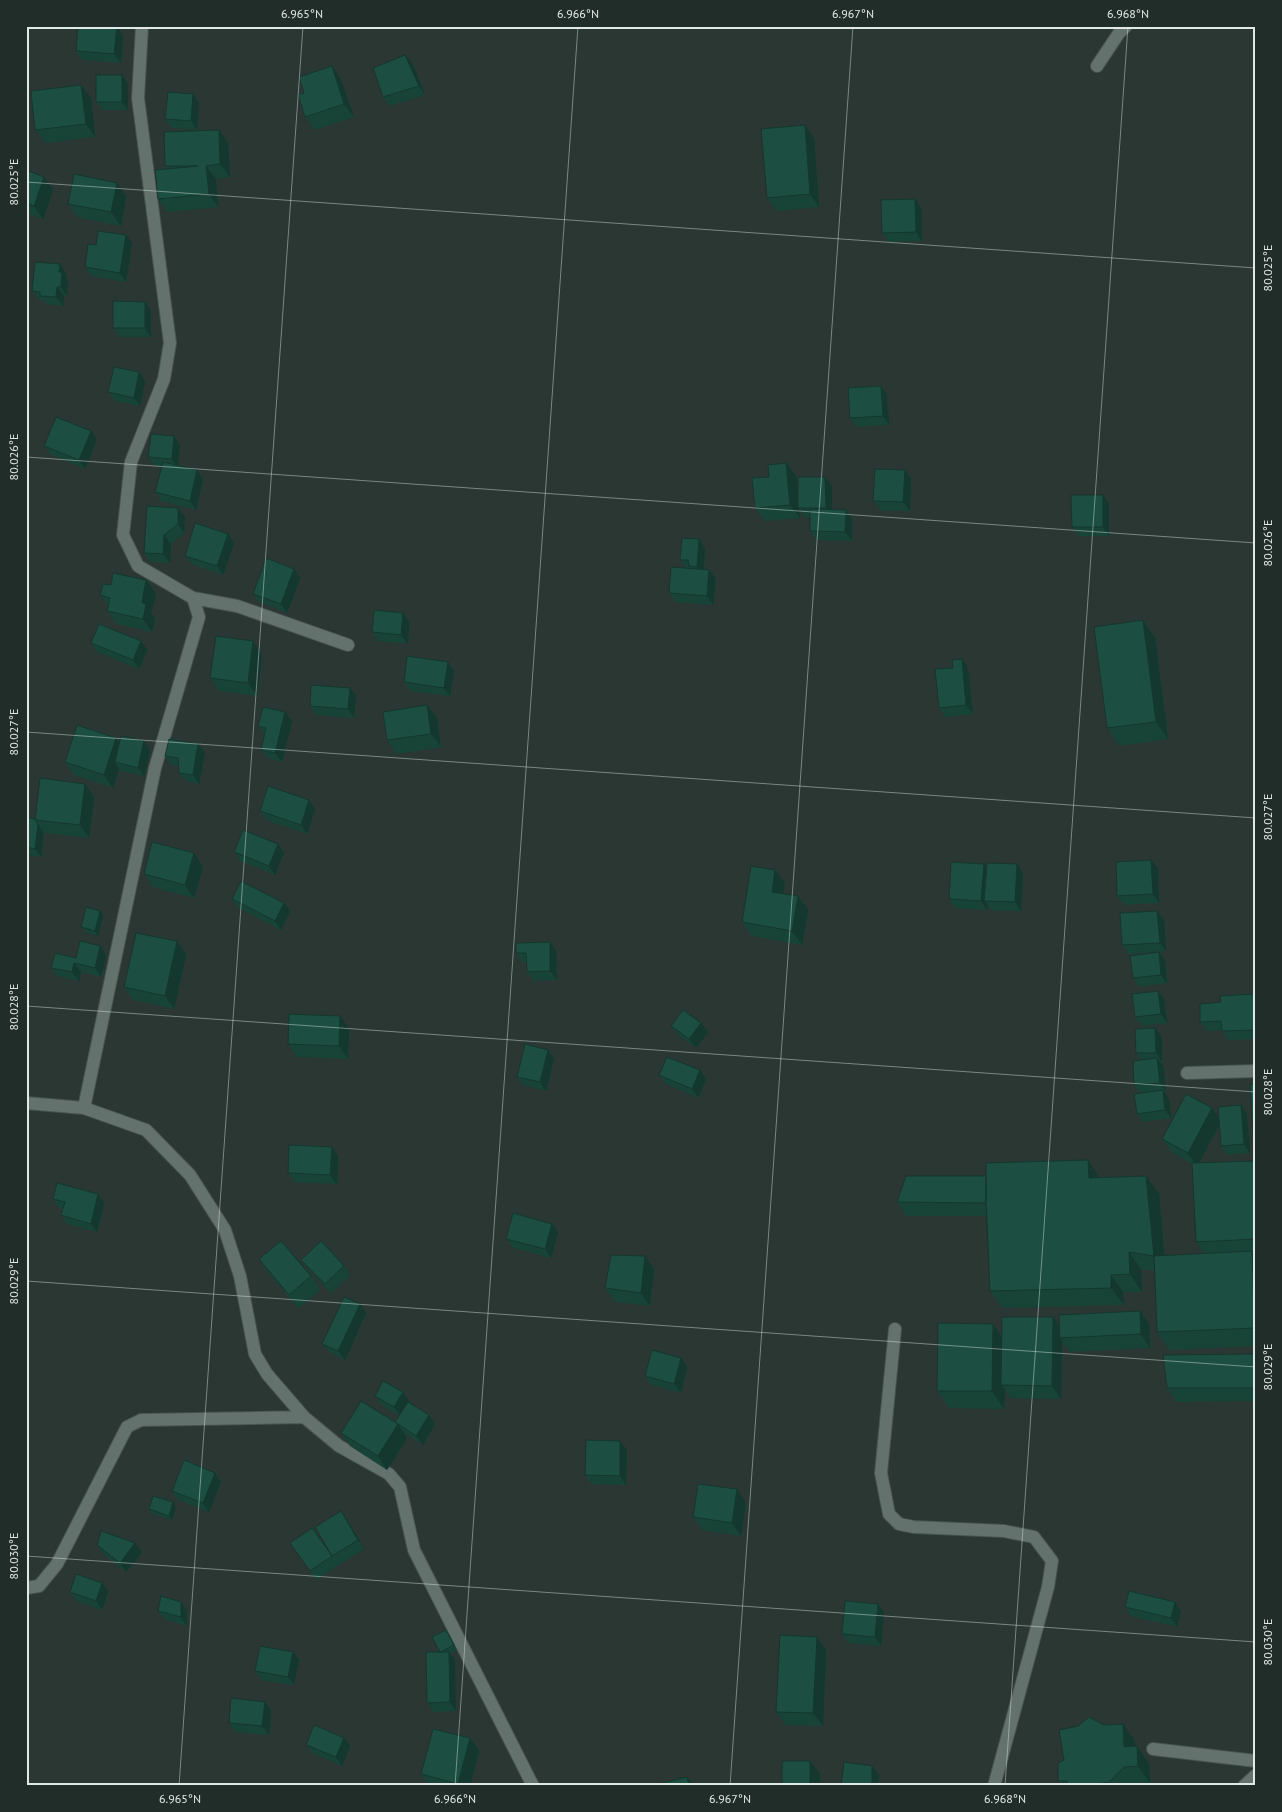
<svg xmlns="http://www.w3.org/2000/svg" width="1282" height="1812" font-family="'PT Sans',sans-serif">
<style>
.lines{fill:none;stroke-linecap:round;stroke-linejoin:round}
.minor-casing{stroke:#48534f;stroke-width:14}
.minor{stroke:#64726e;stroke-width:12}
.wall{fill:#184438}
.shaded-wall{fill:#14372e}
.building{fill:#1c4f41;stroke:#14372e}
.ticks{fill:none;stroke:#e1e9e6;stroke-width:1;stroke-opacity:0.45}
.neatline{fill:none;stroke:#e1e9e6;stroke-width:2}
.ticks-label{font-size:12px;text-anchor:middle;fill:#e1e9e6}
</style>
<rect width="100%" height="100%" fill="#2a3733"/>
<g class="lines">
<!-- minor casing -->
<g class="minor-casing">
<path id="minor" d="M1097 66 1119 33 1126 26
M193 598 237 606 348 645
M1187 1073 1256 1071
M26 1103 84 1108 146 1130 190 1175 225 1230 240 1276 255 1354 267 1374 304 1417 339 1446 389 1474 400 1487 414 1550 533 1786
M84 1108 155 768 199 617 193 598 138 566 123 535 131 462 164 379 170 343 138 98 142 26
M895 1329 881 1473 889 1514 899 1524 914 1527 1004 1531 1034 1537 1052 1561 1048 1587 994 1786
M26 1588 39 1586 57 1564 127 1427 141 1420 304 1417
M1153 1749 1256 1761
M1244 1786 1256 1775"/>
</g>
<!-- minor -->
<use href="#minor" class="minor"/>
</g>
<!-- wall -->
<path class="wall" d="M123 36 121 63 82 60 76 51Z
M412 63 425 95 389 106 383 97Z
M122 75 128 84V110H102L96 102Z
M341 80 354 117 314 130 305 117Z
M91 98 95 137 45 143 35 130Z
M199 103 197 130 172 128 165 119Z
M805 125 814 139 819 207 776 211 767 198Z
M219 130 228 143 230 177 216 179 218 207 167 212 158 199 167 169 165 166Z
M26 170 53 190 43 219 26 213Z
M126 196 121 226 77 217 68 204Z
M921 208 922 241 888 242 882 233Z
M132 243 126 282 91 276 85 267 96 245Z
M60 264 66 273V277L68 281 67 296H64L63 306 46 304 43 300H39L32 291Z
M145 302 151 311V337H119L113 328Z
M139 372 145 381 140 406 115 401 108 392Z
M887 395 889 425 856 427 850 418Z
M174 436 180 445 178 466 203 479 196 510 161 501 155 492 162 466H155L148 457Z
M97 439 85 469 51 455 44 446Z
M796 476 798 502 832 486V510L852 519V541L816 540 810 531V517H804L799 509 800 518 765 521 755 508Z
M911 479 910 511 880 510 873 501Z
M1103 495 1109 504V536H1078L1072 527Z
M185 517 184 533 171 544 170 563 150 562 144 553Z
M228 534 234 543 223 575 191 564 185 556Z
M699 539 705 548 704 570H709L716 579 713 605 675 602 669 593 686 568 680 560Z
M300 578 287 613 259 602 253 594Z
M146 580 156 594 151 613 155 618 152 632 116 624 107 611 108 606 100 595 111 585Z
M403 613 409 622 408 644 378 641 372 632Z
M1143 620 1155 638 1168 739 1119 746 1107 728Z
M253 641 262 655 257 696 219 691 210 678Z
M91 643 147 650 139 669 97 652Z
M448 662 454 671 450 696 410 691 404 682Z
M968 668 973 714 945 717 939 708Z
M356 696 354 718 316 715 310 706Z
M427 705 437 718 441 747 396 754 387 740Z
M285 712 292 721 282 762 268 758 261 750 265 735 258 726Z
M116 738 120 743 150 750 144 776 121 771 119 768 113 788 74 775 65 762Z
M205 753 199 784 186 781 179 773V766L171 765 165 756Z
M85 784 94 797 89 838 44 833 41 857 26 855V817L35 819Z
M315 809 307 834 266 820 260 811Z
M234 852 284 853 275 875 240 861Z
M194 853 203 867 194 898 153 887 144 874Z
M1151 860 1158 869 1159 903 1124 905 1117 896Z
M984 864 986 868 1023 873 1021 911 991 910 988 905 987 910 955 908 949 899Z
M775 870 785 884 783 894 798 896 808 910 802 945 751 936 742 922Z
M232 899 284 903 290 911 281 930 238 908Z
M1157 911 1164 920 1166 951 1128 954 1122 945Z
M103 916 98 936 84 932 81 927Z
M177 941 186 955 174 1009 133 1000 124 987Z
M550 942 556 951 557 980 533 981 527 972 526 962H522L516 953Z
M1159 952 1165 961 1167 983 1139 987 1133 978Z
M106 955 101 977 81 972 79 981 57 976 51 968Z
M1158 991 1164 1000 1167 1023 1141 1026 1135 1017Z
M1256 997V1039L1228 1040 1222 1030 1206 1031 1200 1022Z
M671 1026 708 1032 696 1048 678 1035Z
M349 1029 348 1059 297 1057 288 1044Z
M1162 1037V1062H1160L1163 1066 1166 1091 1164 1092 1169 1099 1171 1118 1143 1122 1137 1114 1140 1094 1134 1085 1140 1060 1136 1053Z
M548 1050 554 1059 546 1091 523 1085 517 1077Z
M700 1070 706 1079 698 1098 666 1084 659 1075Z
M1212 1108 1219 1118 1247 1114 1250 1153 1227 1155 1221 1146 1219 1125 1199 1163 1256 1161V1346L1169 1350 1157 1332 1154 1271 1141 1269 1142 1292H1123L1124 1305 1002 1308 990 1291 986 1216H906L897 1202 986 1176 1088 1160 1100 1178 1159 1194 1164 1255 1204 1254 1196 1242 1192 1164 1171 1152 1162 1139Z
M332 1147 338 1156 337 1184 294 1182 288 1173Z
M53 1199 104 1203 97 1232 67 1224 61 1215 63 1209 59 1208Z
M552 1224 558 1232 551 1258 513 1248 506 1239Z
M259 1259 311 1276 320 1290 298 1308 268 1273Z
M301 1260 344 1266 350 1275 331 1293 308 1269Z
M654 1269 650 1306 615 1302 605 1288Z
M360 1304 366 1313 345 1360 329 1352 322 1344Z
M1140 1311 1149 1324 1150 1348 1069 1352 1062 1341 1061 1399 1010 1398 1005 1390 1004 1409 949 1408 937 1391 1002 1336 1059 1327Z
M1255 1354 1256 1355V1401L1176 1402 1167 1388Z
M687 1367 681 1393 651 1385 645 1376Z
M403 1392 409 1401 408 1402 429 1415 435 1424 423 1445 403 1432 407 1438 387 1470 350 1446 341 1433 396 1423 400 1416 381 1405 375 1396Z
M620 1441 627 1450 626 1485 591 1484 585 1475Z
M221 1482 209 1512 178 1500 172 1491Z
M746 1503 741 1536 702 1530 693 1517Z
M176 1507 172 1520 152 1514 149 1509Z
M341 1511 364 1549 338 1565 332 1556Z
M312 1528 338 1565 316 1580 290 1543Z
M97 1545 142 1552 126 1572 103 1554Z
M70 1592H108L102 1610 76 1601Z
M878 1604 884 1613 881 1646 848 1643 842 1634Z
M1125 1607 1181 1611 1177 1627 1131 1616Z
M158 1611H187V1626L164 1619Z
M449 1635 457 1650 450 1654 455 1661 456 1711 433 1712 427 1703 440 1652Z
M826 1650 823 1726 785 1725 776 1712Z
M293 1652 299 1660 294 1685 261 1680 255 1671Z
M271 1711 269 1735 235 1732 229 1723Z
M1078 1726 1135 1741V1746H1137L1149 1764 1150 1783 1136 1784 1135 1786H1062L1058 1781 1064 1760Z
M344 1738 350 1746 342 1766 312 1753 306 1745Z
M470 1738 479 1751 470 1786H429L421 1774Z"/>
<!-- shaded-wall -->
<path class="shaded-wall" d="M117 27 123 36 121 63 114 54Z
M405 55 412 63 425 95 419 86Z
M332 66 341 80 354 117 344 104Z
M122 75 128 84V110L122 102Z
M81 85 91 98 95 137 86 124Z
M193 94 199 103 197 130 191 121Z
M805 125 814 139 819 207 810 194Z
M219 130 228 143 230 177 220 164Z
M206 166 216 179 218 207 209 194Z
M44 177 53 190 43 219 34 206Z
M117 183 126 196 121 226 111 212Z
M915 199 921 208 922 241 916 232Z
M126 235 132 243 126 282 120 273Z
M60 264 66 273V277L68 281 67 296 61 287 59 272Z
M57 287 64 296 63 306 56 297Z
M145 302 151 311V337L145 328Z
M139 372 145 381 140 406 134 398Z
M881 386 887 395 889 425 883 416Z
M91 431 97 439 85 469 79 460Z
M174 436 180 445 178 468 172 459Z
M786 463 796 476 800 518 790 505Z
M197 470 203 479 196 510 190 501Z
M905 470 911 479 910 511 903 502Z
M825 477 832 486V516L826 508Z
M1103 495 1109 504V536L1103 527Z
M178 508 185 517 184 533 178 524Z
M846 510 852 519V541L845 532Z
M228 534 234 543 223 575 217 566Z
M164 535 171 544 170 563 163 554Z
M699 539 705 548 703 576 697 567Z
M294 569 300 578 287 613 281 604Z
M709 570 716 579 713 605 707 596Z
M146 580 156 594 151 613 155 618 152 632 143 619 142 602Z
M403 613 409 622 408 644 401 635Z
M1143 620 1155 638 1168 739 1156 722Z
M141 641 147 650 139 669 133 660Z
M253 641 262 655 257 696 248 683Z
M962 659 968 668 973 714 966 705Z
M448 662 454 671 450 696 444 688Z
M350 688 356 696 354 718 348 709Z
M427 705 437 718 441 747 431 734Z
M285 712 292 721 282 762 275 753Z
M116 738 125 751 115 762 119 768 113 788 104 775Z
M144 741 150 750 144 776 138 768Z
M198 744 205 753 199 784 193 775Z
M85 784 94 797 89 838 80 825Z
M309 800 315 809 307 834 301 825Z
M38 824 44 833 41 857 35 849Z
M278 844 284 853 275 875 269 866Z
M194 853 203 867 194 898 185 885Z
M1151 860 1158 869 1159 903 1153 894Z
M984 864 990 873 984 901 988 905 987 910 981 901Z
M1017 864 1023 873 1021 911 1015 902Z
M775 870 785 884 781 905 772 892Z
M798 896 808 910 802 945 792 931Z
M284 903 290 911 281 930 275 921Z
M100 911 103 916 98 936 95 931Z
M1157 911 1164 920 1166 951 1160 943Z
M177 941 186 955 174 1009 165 996Z
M550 942 556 951 557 980 550 971Z
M100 946 106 955 101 977 95 968Z
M1159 952 1165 961 1167 983 1161 975Z
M74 963 81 972 79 981 72 972Z
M1158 991 1164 1000 1167 1023 1161 1014Z
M1254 994 1256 997V1030H1255Z
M340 1016 349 1029 348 1059 339 1046Z
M701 1023 708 1032 696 1048 689 1039Z
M1155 1028 1162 1037V1062L1156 1053Z
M548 1050 554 1059 546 1091 540 1082Z
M1157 1058 1163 1066 1166 1091 1160 1083Z
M700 1070 706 1079 698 1098 692 1089Z
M1163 1090 1169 1099 1171 1118 1165 1110Z
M1241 1105 1247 1114 1250 1153 1244 1144Z
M1212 1108 1221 1122 1197 1166 1188 1153Z
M332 1147 338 1156 337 1184 330 1175Z
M1088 1160 1100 1178H1089Z
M1146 1176 1159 1194 1166 1273 1154 1256Z
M98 1194 104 1203 97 1232 91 1224Z
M552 1224 558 1232 551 1258 545 1249Z
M1252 1251 1256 1258V1329L1255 1328Z
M1129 1252 1141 1269 1142 1292 1130 1274Z
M645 1256 654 1269 650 1306 641 1293Z
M1111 1275 1123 1292 1124 1305 1111 1288Z
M360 1304 366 1313 345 1360 338 1351Z
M1140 1311 1149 1324 1150 1348 1141 1334Z
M1053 1317 1062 1330 1060 1338 1062 1341 1061 1399 1052 1386Z
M993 1324 1005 1341 1001 1385 1005 1390 1004 1409 992 1391Z
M681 1358 687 1367 681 1393 674 1384Z
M403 1392 409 1401 401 1416 394 1407Z
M429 1415 435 1424 423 1445 416 1436Z
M398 1424 407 1438 387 1470 378 1456Z
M620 1441 627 1450 626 1485 620 1476Z
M215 1473 221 1482 209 1512 203 1503Z
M737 1489 746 1503 741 1536 732 1523Z
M173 1502 176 1507 172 1520 169 1516Z
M341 1511 347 1520 364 1549 358 1540Z
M135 1543 142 1552 126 1572 120 1563Z
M102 1583 108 1592 102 1610 96 1601Z
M181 1602 187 1611V1626L181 1617Z
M1175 1602 1181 1611 1177 1627 1171 1618Z
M878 1604 884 1613 881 1646 875 1637Z
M817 1637 826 1650 823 1726 813 1713Z
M293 1652 299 1660 294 1685 288 1677Z
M449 1652 455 1661 456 1711 450 1702Z
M265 1702 271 1711 269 1735 262 1726Z
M1123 1724 1135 1741 1137 1765 1124 1747Z
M344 1738 350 1746 342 1766 336 1757Z
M470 1738 479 1751 470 1786H459L458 1784Z
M1137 1746 1149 1764 1150 1783 1138 1766Z
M810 1761 820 1774V1786H810Z
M872 1766 879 1775 878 1786H872Z
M687 1777 694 1786H689Z"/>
<!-- building -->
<path class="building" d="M78 26 117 27 114 54 76 51Z
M405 55 419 86 383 97 373 68Z
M332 66 344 104 305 117 298 95 304 93 299 77Z
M96 75H122V102H96Z
M81 85 86 124 35 130 31 91Z
M168 92 193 94 191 121 165 119Z
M805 125 810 194 767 198 761 129Z
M219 130 220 164 206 166 209 194 158 199 155 170 198 166H165L164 132Z
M26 170 44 177 34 206 26 203Z
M74 174 117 183 111 212 68 204Z
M915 199 916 232 882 233 881 200Z
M98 231 126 235 120 273 85 267 88 244 96 245Z
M35 262 60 264 59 272H62L61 287H57L56 297 40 296V292L32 291Z
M113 301 145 302V328H113Z
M114 367 139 372 134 398 108 392Z
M881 386 883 416 850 418 848 388Z
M56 417 91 431 79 460 44 446Z
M151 434 174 436 172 459 148 457Z
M163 462 197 470 190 501 155 492Z
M786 463 790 505 755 508 752 478 769 477 768 465Z
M875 469 905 470 903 502 873 501Z
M798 477H825L826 508H798Z
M1071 495H1103V527H1072Z
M147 506 178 508V524L164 535 163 554 144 553Z
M810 509 846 510 845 532 810 531Z
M195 523 228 534 217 566 185 556Z
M682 538 699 539 697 567 689 566 688 560H680Z
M266 558 294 569 281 604 253 594Z
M671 567 709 570 707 596 669 593Z
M113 573 146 580 142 602 146 605 143 619 107 611 110 598 100 595 103 584 111 585Z
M374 610 403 613 401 635 372 632Z
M1143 620 1156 722 1107 728 1094 627Z
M99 624 141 641 133 660 91 643Z
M216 636 253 641 248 683 210 678Z
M407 656 448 662 444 688 404 682Z
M962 659 966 705 939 708 935 669 953 668 952 660Z
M311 685 350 688 348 709 310 706Z
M427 705 431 734 387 740 383 712Z
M263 707 285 712 275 753 261 750 266 728 258 726Z
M77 725 116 738 104 775 65 762Z
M121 736 144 741 138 768 115 762Z
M169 739 198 744 193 775 179 773 178 758 165 756Z
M40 778 85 784 80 825 35 820Z
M268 786 309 800 301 825 260 811Z
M26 817 35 819 38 824 35 849 26 847Z
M243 830 278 844 269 866 234 852Z
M152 842 194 853 185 885 144 874Z
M1151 860 1153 894 1117 896 1116 862Z
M951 862 984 864 981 901 949 899Z
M987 863 1017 864 1015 902 984 901Z
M751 866 775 870 772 892 798 896 792 931 742 922Z
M241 881 284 903 275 921 232 899Z
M86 907 100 911 95 931 81 927Z
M1157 911 1160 943 1122 945 1120 913Z
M136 933 177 941 165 996 124 987Z
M80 941 100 946 95 968 74 963 72 972 51 968 55 953 76 958Z
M550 942V971L527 972 526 953H516V943Z
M1159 952 1161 975 1133 978 1130 956Z
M1158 991 1161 1014 1135 1017 1132 994Z
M1254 994 1255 1030 1222 1031 1221 1021 1200 1022V1004L1221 1002 1220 996Z
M683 1010 701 1023 689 1039 671 1026Z
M289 1014 340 1016 339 1046 288 1044Z
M1155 1028 1156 1053H1136L1135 1029Z
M525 1044 548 1050 540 1082 517 1077Z
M667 1057 700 1070 692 1089 659 1075Z
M1157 1058 1160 1083 1134 1085 1133 1061Z
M1250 1084H1256V1146H1254Z
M1163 1090 1165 1110 1137 1114 1134 1094Z
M1186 1094 1212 1108 1188 1153 1162 1139Z
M1241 1105 1244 1144 1221 1146 1218 1107Z
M289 1145 332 1147 330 1175 288 1173Z
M1088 1160 1089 1178 1146 1176 1154 1256 1252 1251 1255 1328 1157 1332 1154 1256 1129 1252 1130 1274 1111 1275V1288L990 1291 986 1199V1163Z
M1256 1161V1239L1196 1242 1192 1163Z
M906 1176H986V1203L897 1202Z
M57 1183 98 1194 91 1224 61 1215 65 1202 53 1199Z
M513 1213 552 1224 545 1249 506 1239Z
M281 1241 311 1276 289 1295 259 1259Z
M321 1241 344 1266 325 1284 301 1260Z
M611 1255 645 1256 641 1293 605 1288Z
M344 1297 360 1304 338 1351 322 1344Z
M1140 1311 1141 1334 1060 1338 1059 1315Z
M1002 1317H1053L1052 1386 1001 1385Z
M938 1323 993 1324 992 1391H937Z
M652 1350 681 1358 674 1384 645 1376Z
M1255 1354 1256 1358V1388H1167L1163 1355Z
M383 1381 403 1392 394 1407 375 1396Z
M361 1401 398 1424 378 1456 341 1433Z
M408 1402 429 1415 416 1436 395 1422Z
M586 1440 620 1441V1476L585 1475Z
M184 1460 215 1473 203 1503 172 1491Z
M698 1484 737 1489 732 1523 693 1517Z
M153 1496 173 1502 169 1516 149 1509Z
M341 1511 358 1540 332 1556 315 1527Z
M312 1528 332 1556 310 1571 290 1543Z
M101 1531 135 1543 120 1563 97 1545Z
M76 1574 102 1583 96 1601 70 1592Z
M1129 1591 1175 1602 1171 1618 1125 1607Z
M161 1596 181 1602V1617L158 1611Z
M845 1601 878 1604 875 1637 842 1634Z
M446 1630 454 1645 441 1652H440L432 1637Z
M780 1635 817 1637 813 1713 776 1712Z
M260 1646 293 1652 288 1677 255 1671Z
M426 1652H449L450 1702 427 1703Z
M231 1698 265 1702 262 1726 229 1723Z
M1089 1717 1104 1725 1123 1724 1124 1747 1137 1746 1138 1766 1124 1767 1109 1782 1084 1786H1069L1067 1781H1058V1763L1064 1760 1059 1730 1078 1726Z
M314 1725 344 1738 336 1757 306 1745Z
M433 1729 470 1738 458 1784 421 1774Z
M782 1761H810V1786H782Z
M844 1762 872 1766V1786H841Z
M687 1777 689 1786H657L658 1784Z"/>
<!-- ticks -->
<path class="ticks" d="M26 43 27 26M26 182 1256 268M26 457 1256 543M26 732 1256 818M26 1006 1256 1092M26 1281 1256 1367M26 1556 1256 1642M179 1786 303 26M455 1786 578 26M730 1786 853 26M1005 1786 1128 26"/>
<!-- border -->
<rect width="1282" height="1812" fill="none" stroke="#212d29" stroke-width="55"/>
<rect x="28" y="28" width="1226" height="1756" class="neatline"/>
<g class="ticks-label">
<text x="302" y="18">6.965°N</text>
<text x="578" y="18">6.966°N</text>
<text x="853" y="18">6.967°N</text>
<text x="1128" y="18">6.968°N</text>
<text transform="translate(14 182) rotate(-90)" y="4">80.025°E</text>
<text transform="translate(1268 268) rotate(-90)" y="4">80.025°E</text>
<text transform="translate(14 457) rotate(-90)" y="4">80.026°E</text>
<text transform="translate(1268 543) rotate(-90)" y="4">80.026°E</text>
<text transform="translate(14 732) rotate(-90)" y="4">80.027°E</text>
<text transform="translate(1268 817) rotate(-90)" y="4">80.027°E</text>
<text transform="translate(14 1007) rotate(-90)" y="4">80.028°E</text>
<text transform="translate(1268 1092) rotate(-90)" y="4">80.028°E</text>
<text transform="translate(14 1281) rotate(-90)" y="4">80.029°E</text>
<text transform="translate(1268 1367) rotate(-90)" y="4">80.029°E</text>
<text transform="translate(14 1556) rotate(-90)" y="4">80.030°E</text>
<text transform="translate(1268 1642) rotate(-90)" y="4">80.030°E</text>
<text x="180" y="1803">6.965°N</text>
<text x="455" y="1803">6.966°N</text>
<text x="730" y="1803">6.967°N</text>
<text x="1005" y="1803">6.968°N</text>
</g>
</svg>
